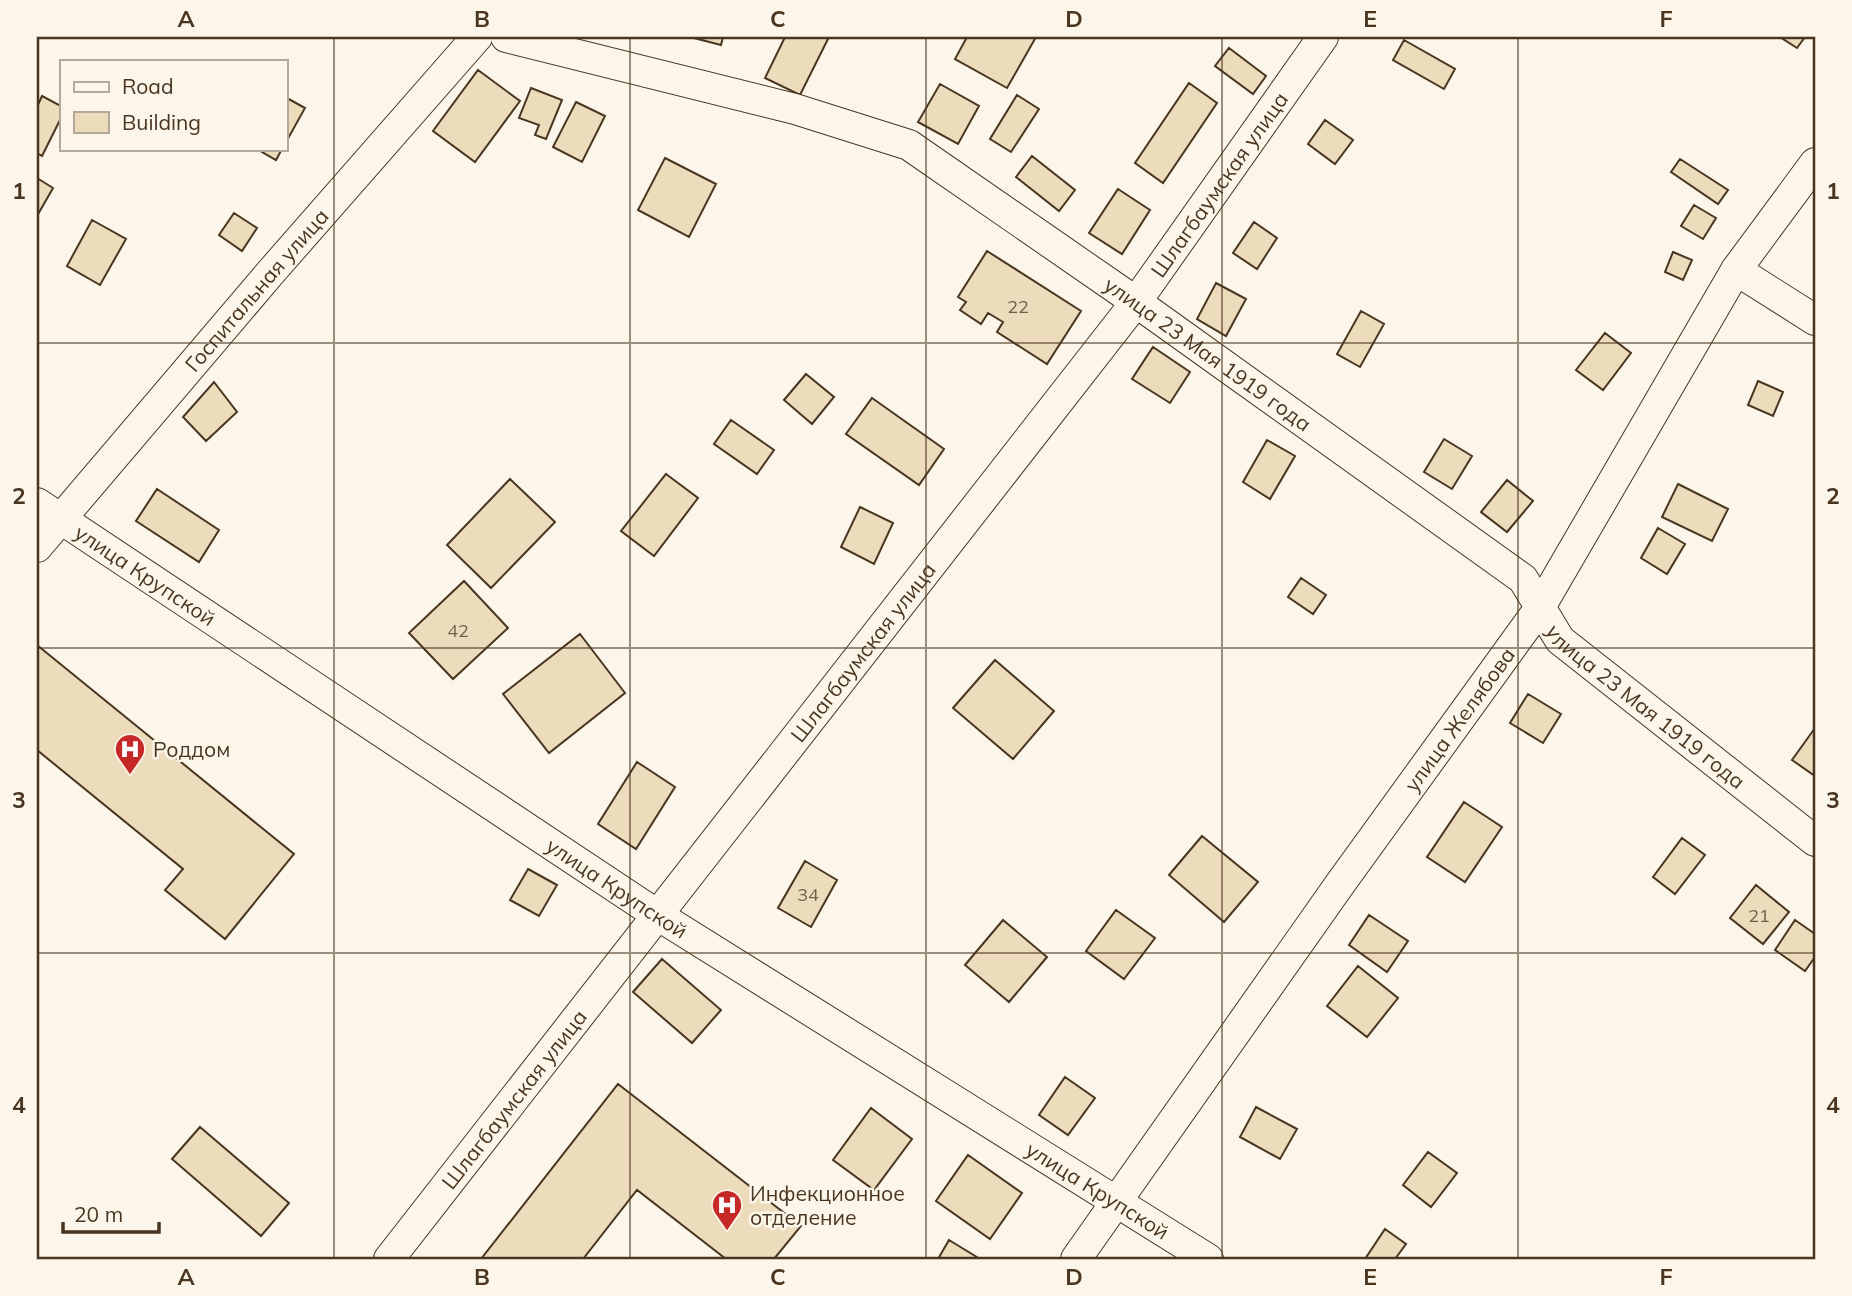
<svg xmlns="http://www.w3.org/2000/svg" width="1852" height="1296" font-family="Mulish,sans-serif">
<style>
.building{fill:#ecdcbc;stroke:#4a3520;stroke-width:2}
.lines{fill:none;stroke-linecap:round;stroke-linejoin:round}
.minor-casing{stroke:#4a3520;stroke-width:32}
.minor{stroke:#fbf6e9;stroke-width:30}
.grid{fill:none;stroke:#4a3520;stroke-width:2;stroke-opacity:0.55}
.labels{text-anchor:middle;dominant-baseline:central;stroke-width:5;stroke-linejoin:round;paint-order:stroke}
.number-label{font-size:18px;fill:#725f47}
.street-label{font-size:21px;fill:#4a3520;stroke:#fbf6e9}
.poi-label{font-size:21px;fill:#4a3520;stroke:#fbf6e9;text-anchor:start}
.neatline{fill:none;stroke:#4a3520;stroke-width:2.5}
.grid-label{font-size:23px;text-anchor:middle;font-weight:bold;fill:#4a3520}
</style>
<rect width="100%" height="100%" fill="#fbf6e9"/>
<!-- building -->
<path class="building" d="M690 37H723L721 45Z
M785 37H829L800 95 765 78Z
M967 37H1036L1007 88 955 59Z
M1780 37H1805L1797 48Z
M1404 40 1455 69 1444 89 1393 60Z
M1229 48 1266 76 1253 94 1215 66Z
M478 70 520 101 475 162 433 131Z
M1189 83 1217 103 1163 183 1135 163Z
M940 84 979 106 958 144 918 122Z
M531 88 562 100 546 139 535 135 539 125 519 118Z
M1017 95 1039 109 1011 152 990 139Z
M42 96 61 106V118L42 156 37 153V107Z
M285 97 305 108 285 144Z
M576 102 605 116 582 162 553 147Z
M1325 120 1353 140 1335 164 1308 144Z
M257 149H282L276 160Z
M1032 156 1075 190 1059 211 1016 177Z
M665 158 716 184 689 237 638 210Z
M1680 159 1728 190 1718 204 1671 172Z
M37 178 53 188 37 216Z
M1118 189 1150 210 1122 254 1089 233Z
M1694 205 1716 218 1703 239 1681 226Z
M234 213 257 228 242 251 219 235Z
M92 220 126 239 100 285 67 266Z
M1254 222 1277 238 1257 269 1233 253Z
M987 251 1081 311 1047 364 997 332 1003 322 988 313 981 324 960 310 966 302 958 297Z
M1673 252 1692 260 1683 280 1665 272Z
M1216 283 1246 299 1226 336 1197 319Z
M1361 311 1384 324 1360 367 1337 354Z
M1605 333 1631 353 1603 390 1576 370Z
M1153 347 1190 372 1170 403 1132 379Z
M806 374 834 397 812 424 784 400Z
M1758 381 1783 392 1773 416 1748 405Z
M214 382 237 412 206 441 183 417Z
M872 398 944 449 919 485 846 434Z
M731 420 774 450 757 474 714 444Z
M1444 439 1472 456 1452 489 1424 472Z
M1267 440 1295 456 1270 499 1243 482Z
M666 474 698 498 654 556 621 531Z
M510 479 555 522 491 588 447 545Z
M1507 480 1533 501 1507 532 1481 512Z
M1678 484 1728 509 1712 541 1662 517Z
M157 489 219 530 199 562 136 521Z
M860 507 893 523 874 564 841 547Z
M1658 528 1685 544 1667 574 1641 558Z
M1301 578 1326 595 1313 614 1288 597Z
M464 581 508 628 453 679 409 633Z
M580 634 625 693 549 753 503 694Z
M37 645 294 854 225 939 165 890 183 869 37 750Z
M995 660 1054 711 1013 759 953 708Z
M1528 694 1561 714 1543 743 1510 723Z
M1815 728V776L1792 760Z
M637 762 675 787 636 849 598 824Z
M1464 802 1502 827 1465 882 1427 857Z
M1202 836 1258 882 1224 922 1169 875Z
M1682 838 1705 855 1675 894 1653 877Z
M805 861 837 880 811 927 778 908Z
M528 869 557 885 539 916 510 900Z
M1756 885 1789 912 1763 944 1730 918Z
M1116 910 1155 938 1124 979 1086 951Z
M1369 915 1408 941 1387 972 1349 945Z
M1003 920 1047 957 1009 1002 965 965Z
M1795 920 1815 934V957L1805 971 1775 950Z
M662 959 721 1010 692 1043 633 992Z
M1358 966 1398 998 1367 1037 1327 1006Z
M1065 1077 1095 1098 1068 1135 1039 1115Z
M618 1084 801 1226 774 1259H726L637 1190 583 1259H481Z
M1256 1107 1297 1129 1280 1159 1240 1137Z
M871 1108 912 1139 874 1190 833 1160Z
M200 1127 289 1203 261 1236 172 1159Z
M1428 1152 1457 1173 1431 1207 1403 1185Z
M968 1155 1022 1193 990 1239 936 1201Z
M1385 1229 1406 1244 1395 1259H1365Z
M949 1240 980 1259H938Z"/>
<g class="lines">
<!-- minor casing -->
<g class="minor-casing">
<g id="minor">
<path id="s1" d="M506 37 795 109 909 145 1136 302 1523 579 1560 640 1815 841"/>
<path d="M1736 270 1815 320"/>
<path id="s2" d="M37 503 659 916 1208 1259"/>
<path id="s3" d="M37 547 271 272 477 37"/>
<path id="s4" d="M389 1259 1136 302 1323 37"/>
<path id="s5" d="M1076 1259 1340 884 1539 609 1736 270 1815 163"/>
</g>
</g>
<!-- minor -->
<use href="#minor" class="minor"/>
</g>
<!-- grid -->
<path class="grid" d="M334 37V1259M630 37V1259M926 37V1259M1222 37V1259M1518 37V1259M37 343H1815M37 648H1815M37 953H1815"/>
<!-- icons -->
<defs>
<g id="hospital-pin" transform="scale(1.575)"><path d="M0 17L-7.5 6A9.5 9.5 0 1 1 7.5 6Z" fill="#c62828" stroke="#fbf6e9"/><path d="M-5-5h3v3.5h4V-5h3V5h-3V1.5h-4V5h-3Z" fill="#fff"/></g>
</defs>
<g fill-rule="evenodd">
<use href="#hospital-pin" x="130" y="749"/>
<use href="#hospital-pin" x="727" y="1205"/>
</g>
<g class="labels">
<!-- number labels -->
<g class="number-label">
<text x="1018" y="306">22</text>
<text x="458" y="630">42</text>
<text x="808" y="894">34</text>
<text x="1759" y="915">21</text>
</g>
<!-- street labels -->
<g class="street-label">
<text stroke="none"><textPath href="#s4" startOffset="1358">Шлагбаумская улица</textPath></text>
<text stroke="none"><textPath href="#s3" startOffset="338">Госпитальная улица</textPath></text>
<text stroke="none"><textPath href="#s1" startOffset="782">улица 23 Мая 1919 года</textPath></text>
<text stroke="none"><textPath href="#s2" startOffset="130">улица Крупской</textPath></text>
<text stroke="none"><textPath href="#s4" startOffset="770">Шлагбаумская улица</textPath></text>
<text stroke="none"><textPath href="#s1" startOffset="1349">улица 23 Мая 1919 года</textPath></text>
<text stroke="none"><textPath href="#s5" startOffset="662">улица Желябова</textPath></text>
<text stroke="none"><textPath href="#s2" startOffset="696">улица Крупской</textPath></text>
<text stroke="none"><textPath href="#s4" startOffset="203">Шлагбаумская улица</textPath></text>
<text stroke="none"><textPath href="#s2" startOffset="1264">улица Крупской</textPath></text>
</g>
<!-- poi labels -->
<g class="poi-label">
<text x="153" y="749">Роддом</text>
<text x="750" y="1193">Инфекционное<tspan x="750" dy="24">отделение</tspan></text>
</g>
</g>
<!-- border -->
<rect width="1852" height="1296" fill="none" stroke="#fbf6e9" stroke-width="77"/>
<!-- legend -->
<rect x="60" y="60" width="228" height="91" fill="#fbf6e9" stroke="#b4a999" stroke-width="2"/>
<rect x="74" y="82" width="35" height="10" fill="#fbf6e9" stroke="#b4a999" stroke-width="2"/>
<text x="122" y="94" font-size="21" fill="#4a3520">Road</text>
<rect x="74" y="112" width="35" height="21" fill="#ecdcbc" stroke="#b4a999" stroke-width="2"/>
<text x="122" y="130" font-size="21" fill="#4a3520">Building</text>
<!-- scale -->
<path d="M63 1222v10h96v-10" fill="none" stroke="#4a3520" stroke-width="3.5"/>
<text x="74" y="1222" font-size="21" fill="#4a3520" stroke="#fbf6e9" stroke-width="5" paint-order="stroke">20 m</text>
<rect x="38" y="38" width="1776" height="1220" class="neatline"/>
<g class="grid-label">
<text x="186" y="27">A</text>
<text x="482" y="27">B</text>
<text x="778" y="27">C</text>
<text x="1074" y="27">D</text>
<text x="1370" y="27">E</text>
<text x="1666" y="27">F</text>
<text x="19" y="199">1</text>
<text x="1833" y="199">1</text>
<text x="19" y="504">2</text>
<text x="1833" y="504">2</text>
<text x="19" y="808">3</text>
<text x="1833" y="808">3</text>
<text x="19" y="1113">4</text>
<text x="1833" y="1113">4</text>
<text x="186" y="1285">A</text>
<text x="482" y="1285">B</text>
<text x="778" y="1285">C</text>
<text x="1074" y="1285">D</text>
<text x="1370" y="1285">E</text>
<text x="1666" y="1285">F</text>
</g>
</svg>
